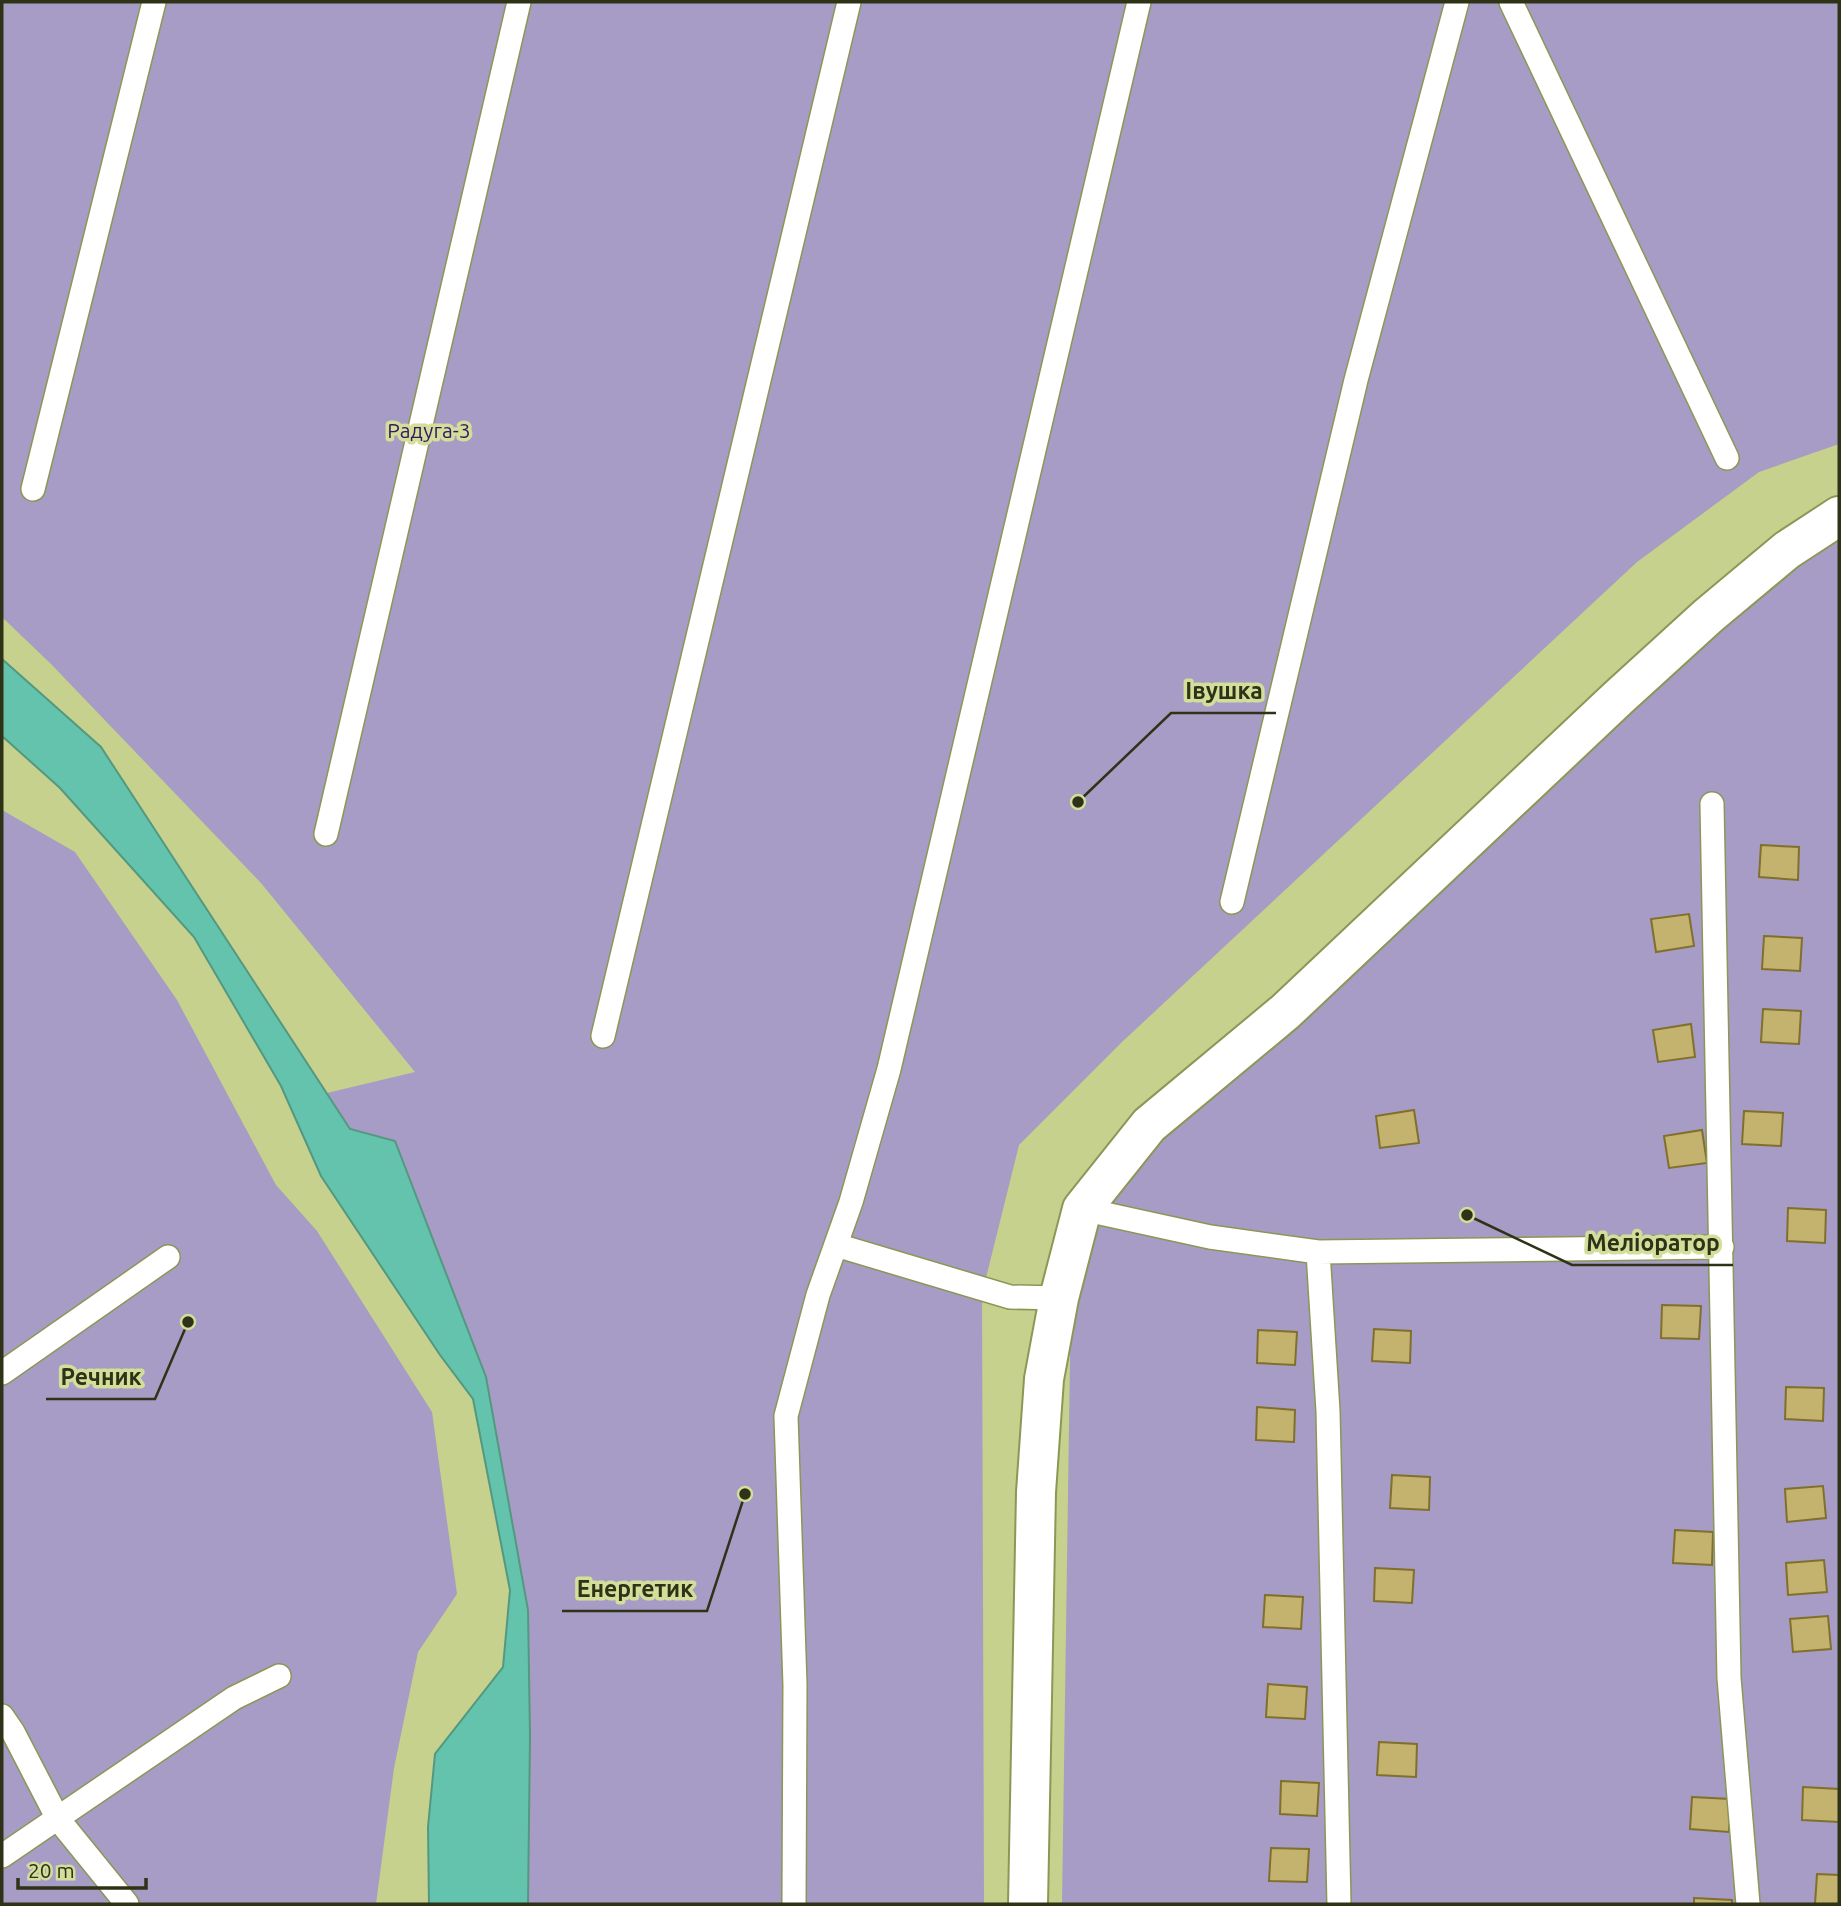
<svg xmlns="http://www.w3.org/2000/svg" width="1841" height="1906" font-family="Ubuntu,sans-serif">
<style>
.green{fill:#a69cc5}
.water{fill:#64c3ad;stroke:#549880;stroke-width:2}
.building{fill:#c3b36e;stroke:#80702b;stroke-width:2}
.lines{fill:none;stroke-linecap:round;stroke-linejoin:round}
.service-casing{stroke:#8c9755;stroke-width:26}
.tertiary-casing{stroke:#8c9755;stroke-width:42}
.service{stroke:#fff;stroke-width:23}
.tertiary{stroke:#fff;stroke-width:38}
.labels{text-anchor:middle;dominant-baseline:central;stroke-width:7;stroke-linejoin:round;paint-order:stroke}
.park-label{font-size:21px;fill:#351663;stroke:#d2de99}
.leader{fill:none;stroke:#2e3216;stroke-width:2.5}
.callout-dot{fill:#2e3216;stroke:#d2de99;stroke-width:2.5}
.callout-label{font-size:23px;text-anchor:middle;font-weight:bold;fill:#2e3216;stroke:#d2de99;stroke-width:7;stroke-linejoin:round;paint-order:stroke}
</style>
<rect width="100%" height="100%" fill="#c5d18c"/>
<!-- green -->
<path class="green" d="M2 2H1839V444L1759 472 1637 562 1122 1042 1019 1145 982 1294 984 1904H528L530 1736 486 1377 395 1141 350 1129 327 1093 415 1072 261 883 51 664 2 617Z
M1839 534V1904H1062L1071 1289 1121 1140 1802 551Z
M2 810 75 852 177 1000 276 1185 317 1231 432 1412 457 1594 418 1652 394 1768 376 1904H2Z"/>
<!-- water -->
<path class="water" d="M2 659 101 747 350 1129 395 1141 486 1377 528 1610 530 1736 528 1904H429L428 1827 435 1754 503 1667 510 1590 473 1399 440 1355 321 1176 281 1086 194 937 60 788 2 736Z"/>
<!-- building -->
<path class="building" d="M1761 845 1799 847 1798 880 1759 877Z
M1689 914 1694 946 1656 952 1651 919Z
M1764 936 1802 938 1800 971 1762 969Z
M1763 1009 1801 1011 1799 1044 1761 1042Z
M1691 1024 1695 1057 1658 1062 1653 1030Z
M1414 1110 1419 1143 1380 1148 1376 1116Z
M1744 1111 1783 1113 1781 1146 1742 1144Z
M1702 1130 1707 1163 1669 1168 1664 1136Z
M1788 1208 1826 1210 1825 1243 1787 1241Z
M1662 1305 1701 1306 1699 1339 1661 1338Z
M1374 1329 1411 1331 1410 1363 1372 1361Z
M1258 1330 1297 1332 1295 1365 1257 1363Z
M1786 1387 1824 1388 1823 1421 1785 1419Z
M1257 1407 1295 1410 1294 1442 1256 1440Z
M1392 1475 1430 1477 1429 1510 1390 1508Z
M1823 1486 1826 1518 1787 1522 1785 1489Z
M1675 1530 1713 1532 1712 1565 1673 1563Z
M1824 1560 1827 1592 1788 1595 1786 1563Z
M1375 1568 1414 1570 1412 1603 1374 1601Z
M1265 1595 1303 1597 1301 1629 1263 1627Z
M1828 1616 1831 1649 1793 1652 1790 1619Z
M1268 1684 1307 1687 1305 1719 1266 1717Z
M1379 1742 1417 1744 1416 1777 1377 1775Z
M1281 1781 1319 1783 1317 1816 1280 1814Z
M1803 1787 1839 1789V1822L1802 1820Z
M1692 1797 1730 1799 1729 1832 1690 1829Z
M1271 1848 1309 1849 1307 1882 1269 1881Z
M1817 1874 1839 1875V1904H1815Z
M1694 1898 1732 1900V1904H1694Z"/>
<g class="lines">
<!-- service casing -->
<g class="service-casing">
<path id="service" d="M1511 2 1727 458
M33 489 154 2
M1712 804 1729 1678 1748 1904
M326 834 519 2
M1232 902 1356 380 1457 2
M603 1036 849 2
M1082 1209 1210 1237 1318 1252 1722 1247
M836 1245 1010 1297 1059 1298
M1318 1252 1328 1411 1339 1904
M2 1373 168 1257
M2 1716 13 1732 58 1819 127 1904
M2 1856 234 1698 279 1676
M794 1904 795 1685 786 1416 818 1295 851 1202 889 1069 1139 2"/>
</g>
<!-- tertiary casing -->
<g class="tertiary-casing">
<path id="tertiary" d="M1028 1904 1036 1492 1044 1379 1059 1298 1082 1209 1149 1125 1285 1012 1618 698 1708 616 1787 550 1839 516"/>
</g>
<!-- service -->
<use href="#service" class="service"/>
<!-- tertiary -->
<use href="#tertiary" class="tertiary"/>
</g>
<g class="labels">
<!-- park labels -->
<g class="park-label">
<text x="429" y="430">Радуга-3</text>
</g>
</g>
<!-- callouts -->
<path class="leader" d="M1078 802L1171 713H1276M1467 1215L1572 1265H1733M188 1322L155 1399H46M745 1494L707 1611H562"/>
<g class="callout-dot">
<circle cx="1078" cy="802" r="7"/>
<circle cx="1467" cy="1215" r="7"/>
<circle cx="188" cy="1322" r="7"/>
<circle cx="745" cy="1494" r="7"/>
</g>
<g class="callout-label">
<text x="1224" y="699">Івушка</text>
<text x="1653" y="1251">Меліоратор</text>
<text x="101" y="1385">Речник</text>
<text x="635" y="1597">Енергетик</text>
</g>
<!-- border -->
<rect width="1841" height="1906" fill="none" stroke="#2e3216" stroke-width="7"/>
<!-- scale -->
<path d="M18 1878v10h128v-10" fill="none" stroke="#2e3216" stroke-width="3.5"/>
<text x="28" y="1878" font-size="21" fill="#2e3216" stroke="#d2de99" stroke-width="5" paint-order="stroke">20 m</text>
</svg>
